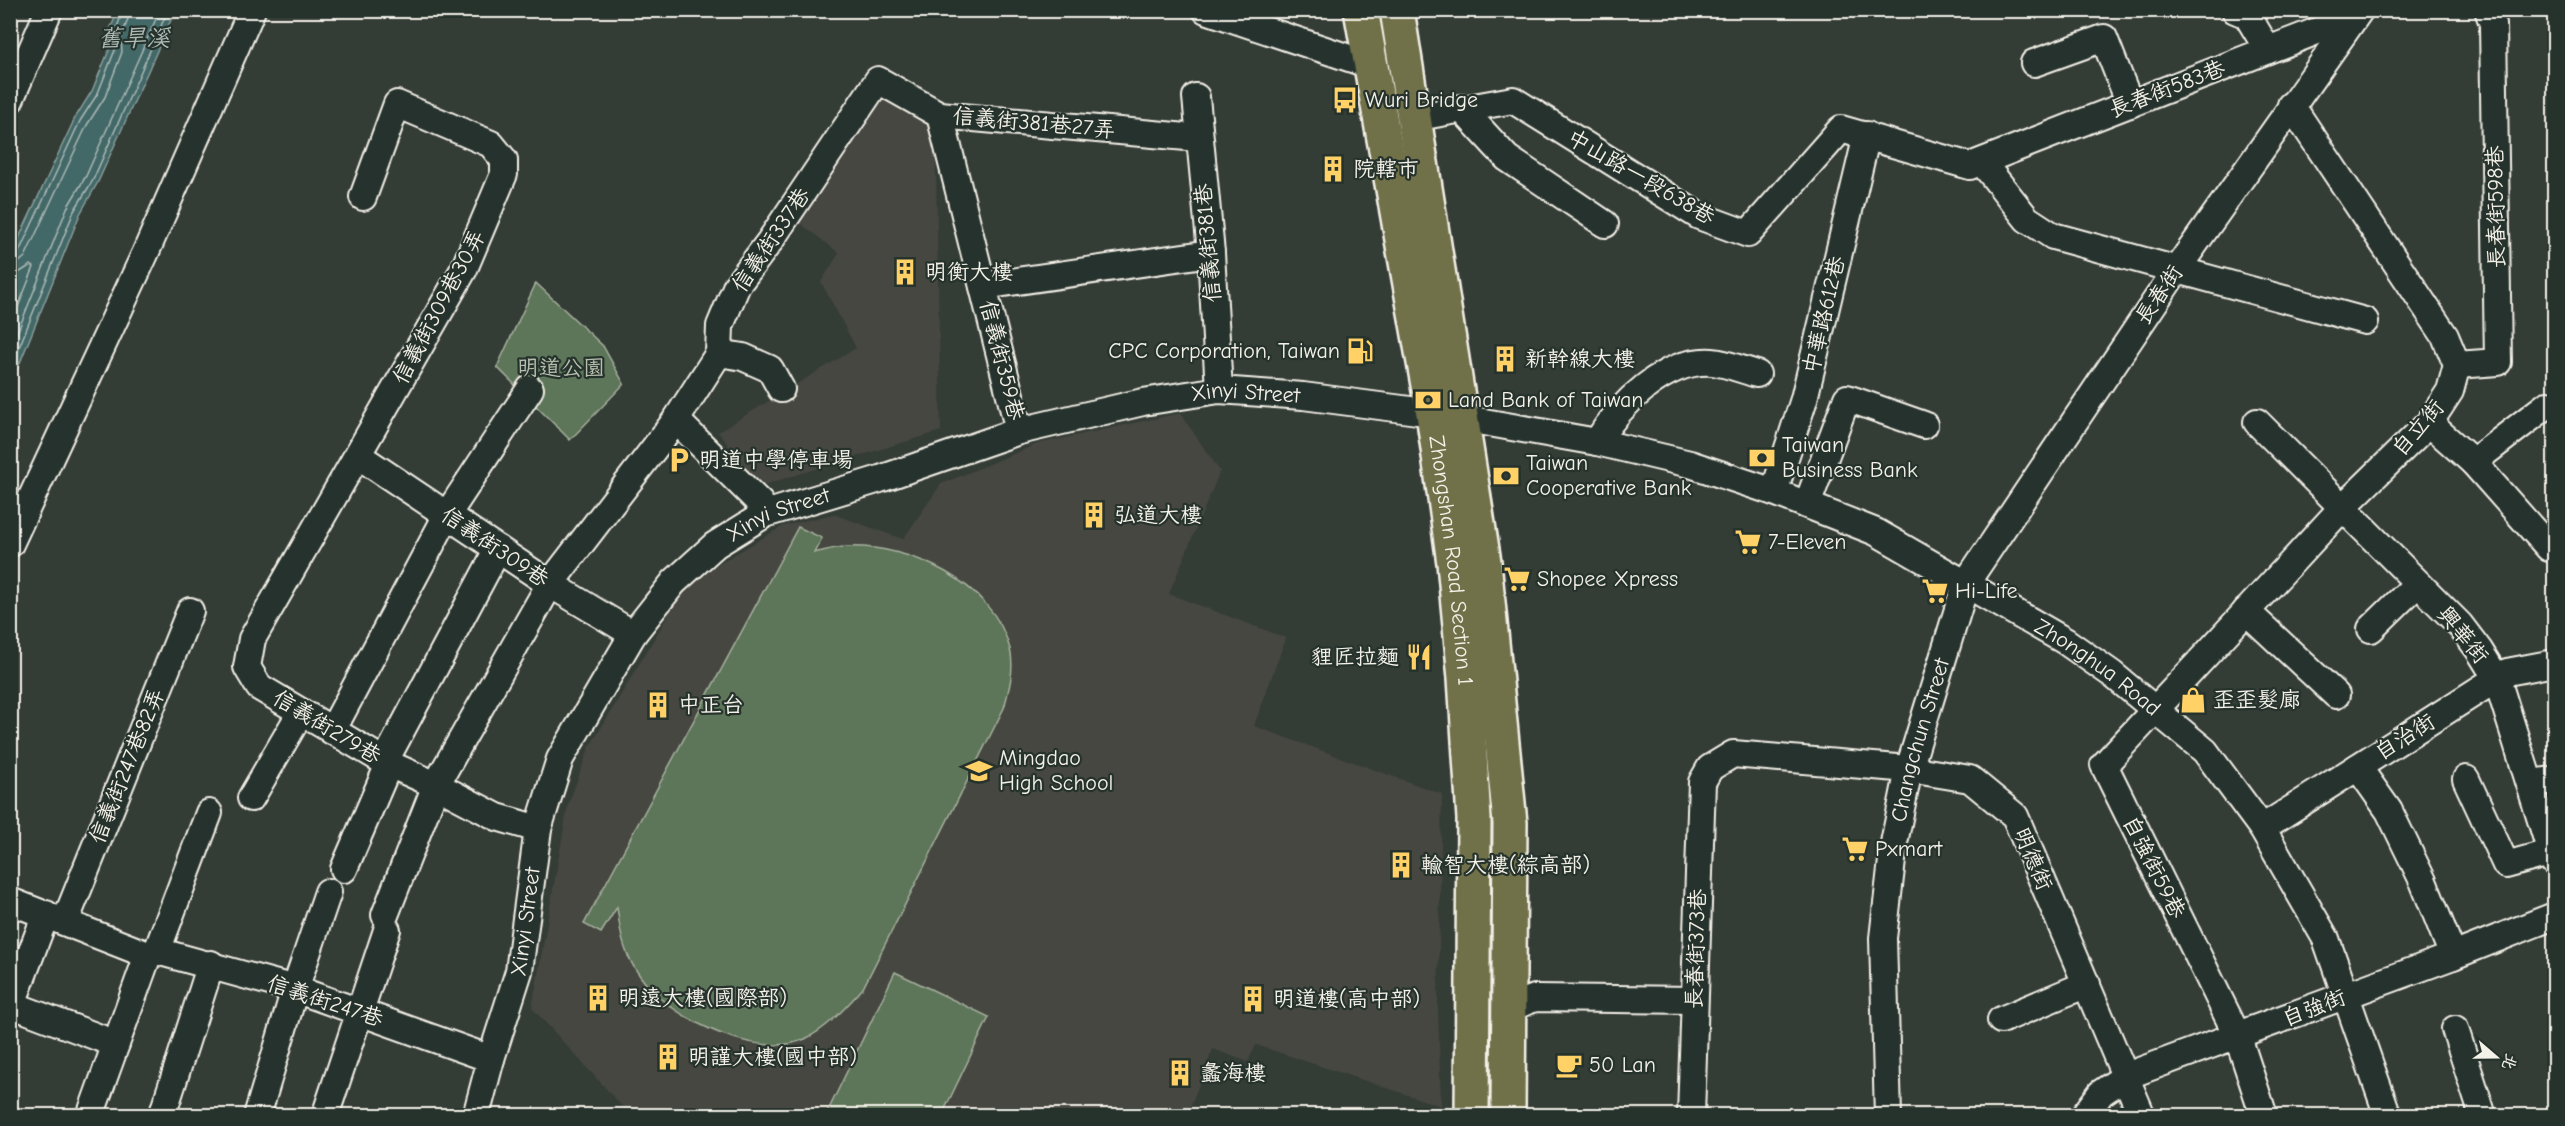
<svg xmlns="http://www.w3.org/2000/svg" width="2565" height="1126" font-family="'Comic Neue','LXGW WenKai TC',sans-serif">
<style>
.built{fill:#454741}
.green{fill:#5d7458;stroke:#a8b2a0;stroke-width:1.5}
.water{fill:#436868;stroke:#8a9f9b;stroke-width:1.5}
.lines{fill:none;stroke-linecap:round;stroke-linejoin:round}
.shore{stroke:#adbab5;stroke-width:1.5}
.minor-casing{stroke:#f4f1e8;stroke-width:30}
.major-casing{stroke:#f4f1e8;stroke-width:38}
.minor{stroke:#26332d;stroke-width:26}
.major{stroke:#70704a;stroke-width:33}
.labels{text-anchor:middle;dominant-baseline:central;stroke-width:4.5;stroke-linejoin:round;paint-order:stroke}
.street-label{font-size:22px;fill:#f4f1e8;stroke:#26332d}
.poi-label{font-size:22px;fill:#f4f1e8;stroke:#26332d;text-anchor:start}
.park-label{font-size:22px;fill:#b8bfae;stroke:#26332d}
.water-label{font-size:24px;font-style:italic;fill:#adbab5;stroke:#26332d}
</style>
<rect width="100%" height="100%" fill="#343c36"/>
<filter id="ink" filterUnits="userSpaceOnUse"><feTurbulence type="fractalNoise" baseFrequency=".0167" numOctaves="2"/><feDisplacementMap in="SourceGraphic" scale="12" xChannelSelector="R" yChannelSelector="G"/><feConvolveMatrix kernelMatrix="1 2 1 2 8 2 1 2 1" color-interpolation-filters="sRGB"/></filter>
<g filter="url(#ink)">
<!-- built -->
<path class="built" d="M878 92 935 122 941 431 760 486 718 432 856 348 821 282 839 253 797 221Z
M1180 413 1220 471 1169 594 1286 638 1254 726 1442 794 1438 1008 1441 1106 1256 1045 1248 1062 1213 1049 1187 1115H630L532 1008 568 805 589 748 688 582 783 526 833 514 903 539 941 484 1037 444Z"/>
<!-- green -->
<path class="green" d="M536 283 603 346 624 384 570 440 497 367Z
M798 527 822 538 814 553C824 551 835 547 846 547 909 544 993 582 1010 649 1015 668 1009 690 1004 708L863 988C846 1007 829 1027 805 1039 762 1058 694 1027 661 999 651 991 641 978 634 967 622 948 620 929 617 907L601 933 584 924Z
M895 972 989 1017 942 1115H826Z"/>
<!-- water -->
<path class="water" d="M118 11H175L98 182 80 214 11 385V255L75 118 92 91 110 48 105 41Z"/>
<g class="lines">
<!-- shore -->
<path class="shore" d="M10 256 19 252 80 121 98 93 115 50 113 39 123 10
M10 264 18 263 25 257 87 125 105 97 122 52 121 39 131 10
M10 273 20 272 31 265 34 267 10 327
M10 351 67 208 86 176 160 10
M10 370 74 211 93 180 168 10"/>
<!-- minor casing -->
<g class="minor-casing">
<g id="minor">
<path d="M1206 10 1370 65"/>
<path d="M2235 10 2247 15 2268 50"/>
<path d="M2034 63 2104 38 2130 104"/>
<path d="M1196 97 1211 253 1219 390"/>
<path d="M10 100 49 10"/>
<path d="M1461 108 1507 158 1605 224"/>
<path d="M940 115 1019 431"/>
<path d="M1413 118 1513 100 1699 216 1748 234 1841 129 1970 166 2353 17"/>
<path d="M1982 162 2027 219 2053 236 2365 321"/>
<path d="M363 197 397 104 491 144 504 160V174L464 269 252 639 247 667 259 687 389 764 436 785 497 817 538 829"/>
<path d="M983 286 1211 253"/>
<path d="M719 353 743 357 770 369 781 389"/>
<path d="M2457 365 2498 362 2493 24 2488 10"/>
<path d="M2257 422 2460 625 2479 650 2497 679 2554 862"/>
<path d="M2429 423 2473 462 2549 548"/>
<path d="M1597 442C1619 405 1665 359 1712 362 1726 363 1743 370 1757 374"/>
<path d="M359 456 550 584 633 634"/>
<path d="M2473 462 2547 405"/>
<path d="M1774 492 1804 399 1867 135"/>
<path d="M1807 505 1847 398 1924 425"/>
<path d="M765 514 760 503 676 420 719 353 720 326 737 285 770 241 878 80 940 115 1198 138"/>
<path d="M10 544 145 254 252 10"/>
<path d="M2246 611 2336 695"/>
<path d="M2371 629 2417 584"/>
<path d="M332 731 447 515 530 389"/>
<path d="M385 761 498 549"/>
<path d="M2358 767 2389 811 2423 881 2453 956"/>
<path d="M2466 779 2506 865 2553 852"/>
<path d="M2530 783 2554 780"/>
<path d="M251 798 301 712"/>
<path d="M2262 828 2507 672 2554 663"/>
<path d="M344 869 389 764"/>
<path d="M10 901 148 955 157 951 295 989 491 1059"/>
<path d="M385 915 436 785 550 584 676 420"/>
<path d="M65 922 190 611"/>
<path d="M157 951 209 813"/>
<path d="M10 1004 116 1044"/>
<path d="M12 1004 46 914"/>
<path d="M1510 1008 1535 998 1694 1000"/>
<path d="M2001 1020 2087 984"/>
<path d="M2455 1029 2483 1116"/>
<path d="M90 1116 148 955"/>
<path d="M162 1116 211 964"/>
<path d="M257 1116 295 989 328 892"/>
<path d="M325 1116 387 930"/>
<path id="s1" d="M476 1116 491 1059 519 971 538 829 560 759 633 634 674 582 715 545 765 514 880 479 1019 431 1143 402 1219 390 1303 396 1433 413 1597 442 1690 464 1774 492 1876 532 2065 641 2112 674 2205 751 2262 828 2326 939 2388 1116"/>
<path d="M1691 1116 1702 782 1710 768 1733 754 1909 769 1970 779 2015 816 2142 1116"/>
<path id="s2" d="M1888 1116 1883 938 1894 843 1909 769 1966 583 2177 269 2360 10"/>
<path d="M2084 1116 2101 1093 2126 1076 2453 956 2554 916"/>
<path d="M2264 1116 2238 1037 2104 765 2342 508 2429 423 2450 391 2457 365 2445 336 2291 105"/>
</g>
</g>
<!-- major casing -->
<g class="major-casing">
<g id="major">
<path id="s3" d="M1361 10 1433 413 1454 563 1465 678 1474 819 1472 1116"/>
<path d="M1397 10 1484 562 1510 823 1508 1116"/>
</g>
</g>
<!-- minor -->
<use href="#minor" class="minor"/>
<!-- major -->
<use href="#major" class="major"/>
</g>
</g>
<!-- icons -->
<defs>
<g id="bus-bare" transform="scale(2.07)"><path d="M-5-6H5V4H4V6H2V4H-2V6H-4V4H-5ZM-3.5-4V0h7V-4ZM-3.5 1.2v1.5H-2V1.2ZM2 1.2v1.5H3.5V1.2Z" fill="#ffd166" stroke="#26332d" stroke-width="2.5" paint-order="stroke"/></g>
<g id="building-bare" transform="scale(2.07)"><path d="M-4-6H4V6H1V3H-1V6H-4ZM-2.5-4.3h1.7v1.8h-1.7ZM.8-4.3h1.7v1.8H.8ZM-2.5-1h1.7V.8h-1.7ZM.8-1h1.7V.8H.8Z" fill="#ffd166" stroke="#26332d" stroke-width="2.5" paint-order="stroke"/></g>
<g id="fuel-bare" transform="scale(2.07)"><path d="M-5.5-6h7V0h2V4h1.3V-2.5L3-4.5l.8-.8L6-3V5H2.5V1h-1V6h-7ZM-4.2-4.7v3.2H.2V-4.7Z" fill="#ffd166" stroke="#26332d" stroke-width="2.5" paint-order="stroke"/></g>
<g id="bank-bare" transform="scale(2.07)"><path d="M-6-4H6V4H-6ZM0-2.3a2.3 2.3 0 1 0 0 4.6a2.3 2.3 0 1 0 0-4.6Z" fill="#ffd166" stroke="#26332d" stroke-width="2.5" paint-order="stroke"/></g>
<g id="parking-bare" transform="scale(2.07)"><path d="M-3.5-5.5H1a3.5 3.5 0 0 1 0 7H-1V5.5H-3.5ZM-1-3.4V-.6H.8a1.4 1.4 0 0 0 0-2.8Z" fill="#ffd166" stroke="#26332d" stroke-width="2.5" paint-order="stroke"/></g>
<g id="supermarket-bare" transform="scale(2.07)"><path d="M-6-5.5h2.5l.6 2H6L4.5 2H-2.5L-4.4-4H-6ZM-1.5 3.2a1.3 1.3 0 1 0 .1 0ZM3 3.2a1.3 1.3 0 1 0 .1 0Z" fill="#ffd166" stroke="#26332d" stroke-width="2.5" paint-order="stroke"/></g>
<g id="restaurant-bare" transform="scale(2.07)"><path d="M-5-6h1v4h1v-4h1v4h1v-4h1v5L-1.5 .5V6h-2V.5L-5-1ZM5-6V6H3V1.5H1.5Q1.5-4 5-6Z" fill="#ffd166" stroke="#26332d" stroke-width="2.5" paint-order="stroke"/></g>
<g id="shop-bare" transform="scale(2.07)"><path d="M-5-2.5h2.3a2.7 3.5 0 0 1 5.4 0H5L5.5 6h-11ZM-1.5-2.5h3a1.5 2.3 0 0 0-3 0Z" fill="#ffd166" stroke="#26332d" stroke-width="2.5" paint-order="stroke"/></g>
<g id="school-bare" transform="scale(2.07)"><path d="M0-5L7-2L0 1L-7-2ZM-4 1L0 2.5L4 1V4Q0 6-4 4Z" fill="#ffd166" stroke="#26332d" stroke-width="2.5" paint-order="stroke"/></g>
<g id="cafe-bare" transform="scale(2.07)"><path d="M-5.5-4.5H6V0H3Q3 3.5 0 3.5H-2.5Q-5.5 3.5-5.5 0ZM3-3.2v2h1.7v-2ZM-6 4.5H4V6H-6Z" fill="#ffd166" stroke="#26332d" stroke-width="2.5" paint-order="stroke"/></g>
</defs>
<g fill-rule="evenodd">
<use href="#bus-bare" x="1345" y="100"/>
<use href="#building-bare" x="1333" y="169"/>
<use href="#building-bare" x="905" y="272"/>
<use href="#fuel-bare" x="1360" y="351"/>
<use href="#building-bare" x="1505" y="359"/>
<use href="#bank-bare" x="1428" y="400"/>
<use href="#bank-bare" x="1762" y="458"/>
<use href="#parking-bare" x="679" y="460"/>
<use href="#bank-bare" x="1506" y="476"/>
<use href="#building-bare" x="1094" y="515"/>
<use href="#supermarket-bare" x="1748" y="542"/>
<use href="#supermarket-bare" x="1517" y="579"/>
<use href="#supermarket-bare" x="1935" y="591"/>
<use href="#restaurant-bare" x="1419" y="657"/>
<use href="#shop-bare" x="2193" y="700"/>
<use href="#building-bare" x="658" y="705"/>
<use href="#school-bare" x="979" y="771"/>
<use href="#supermarket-bare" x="1855" y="849"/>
<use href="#building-bare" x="1401" y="865"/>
<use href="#building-bare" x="598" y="998"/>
<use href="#building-bare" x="1253" y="999"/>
<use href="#building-bare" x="668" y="1057"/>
<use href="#cafe-bare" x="1569" y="1065"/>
<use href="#building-bare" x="1180" y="1073"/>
</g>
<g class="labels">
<!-- street labels -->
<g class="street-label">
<text transform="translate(2167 89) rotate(-21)">長春街583巷</text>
<text transform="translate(1034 123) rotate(5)">信義街381巷27弄</text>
<text transform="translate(1641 177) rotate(30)">中山路一段638巷</text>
<text transform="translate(2496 207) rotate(-91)">長春街598巷</text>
<text transform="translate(771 240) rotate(-56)">信義街337巷</text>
<text transform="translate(1208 243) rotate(-95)">信義街381巷</text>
<text transform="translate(2159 295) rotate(-56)">長春街</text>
<text transform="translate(439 307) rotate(-62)">信義街309巷30弄</text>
<text transform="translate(1824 315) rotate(-77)">中華路612巷</text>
<text transform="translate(1002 360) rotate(76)">信義街359巷</text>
<text stroke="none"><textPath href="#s1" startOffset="1191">Xinyi Street</textPath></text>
<text transform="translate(2418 428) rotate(-49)">自立街</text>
<text stroke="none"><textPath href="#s1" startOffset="705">Xinyi Street</textPath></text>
<text transform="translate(495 547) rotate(34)">信義街309巷</text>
<text stroke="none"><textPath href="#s3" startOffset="558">Zhongshan Road Section 1</textPath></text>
<text transform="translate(2463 635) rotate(51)">興華街</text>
<text stroke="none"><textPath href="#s1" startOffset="2100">Zhonghua Road</textPath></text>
<text transform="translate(327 727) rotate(31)">信義街279巷</text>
<text transform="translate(2405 737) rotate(-32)">自治街</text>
<text stroke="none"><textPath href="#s2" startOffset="380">Changchun Street</textPath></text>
<text transform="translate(127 766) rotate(-68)">信義街247巷82弄</text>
<text transform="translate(2033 859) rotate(67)">明德街</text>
<text transform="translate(2154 867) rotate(63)">自強街59巷</text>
<text stroke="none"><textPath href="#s1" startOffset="201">Xinyi Street</textPath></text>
<text transform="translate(1696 949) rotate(-88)">長春街373巷</text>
<text transform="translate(325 1001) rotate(18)">信義街247巷</text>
<text transform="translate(2314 1008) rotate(-21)">自強街</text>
</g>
<!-- poi labels -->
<g class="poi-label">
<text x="1365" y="100">Wuri Bridge</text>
<text x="1353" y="169">院轄市</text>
<text x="925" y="272">明衡大樓</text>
<text x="1340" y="351" text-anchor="end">CPC Corporation, Taiwan</text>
<text x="1525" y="359">新幹線大樓</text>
<text x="1448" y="400">Land Bank of Taiwan</text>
<text x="1782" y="445">Taiwan<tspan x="1782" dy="25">Business Bank</tspan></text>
<text x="699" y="460">明道中學停車場</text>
<text x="1526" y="463">Taiwan<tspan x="1526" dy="25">Cooperative Bank</tspan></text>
<text x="1114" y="515">弘道大樓</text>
<text x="1768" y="542">7-Eleven</text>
<text x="1537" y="579">Shopee Xpress</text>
<text x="1955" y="591">Hi-Life</text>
<text x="1399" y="657" text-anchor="end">貍匠拉麵</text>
<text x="2213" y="700">歪歪髮廊</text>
<text x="678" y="705">中正台</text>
<text x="999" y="758">Mingdao<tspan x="999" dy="25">High School</tspan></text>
<text x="1875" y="849">Pxmart</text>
<text x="1421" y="865">輸智大樓(綜高部)</text>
<text x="618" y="998">明遠大樓(國際部)</text>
<text x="1273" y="999">明道樓(高中部)</text>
<text x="688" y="1057">明謹大樓(國中部)</text>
<text x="1589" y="1065">50 Lan</text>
<text x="1200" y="1073">蠡海樓</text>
</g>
<!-- park labels -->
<g class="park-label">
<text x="561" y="368">明道公園</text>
</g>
<!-- water labels -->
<g class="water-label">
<text x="134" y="38">舊旱溪</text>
</g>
</g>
<!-- margin -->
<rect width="2565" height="1126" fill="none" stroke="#26332d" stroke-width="36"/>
<rect x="18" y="18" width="2529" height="1090" fill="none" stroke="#f4f1e8" stroke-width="2" filter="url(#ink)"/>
<!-- north arrow -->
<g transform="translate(2496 1057) rotate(110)" stroke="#26332d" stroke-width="4.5" paint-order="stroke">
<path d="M0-4.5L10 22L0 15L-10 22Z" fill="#f4f1e8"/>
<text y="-9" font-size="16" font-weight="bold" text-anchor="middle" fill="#f4f1e8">北</text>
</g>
</svg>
